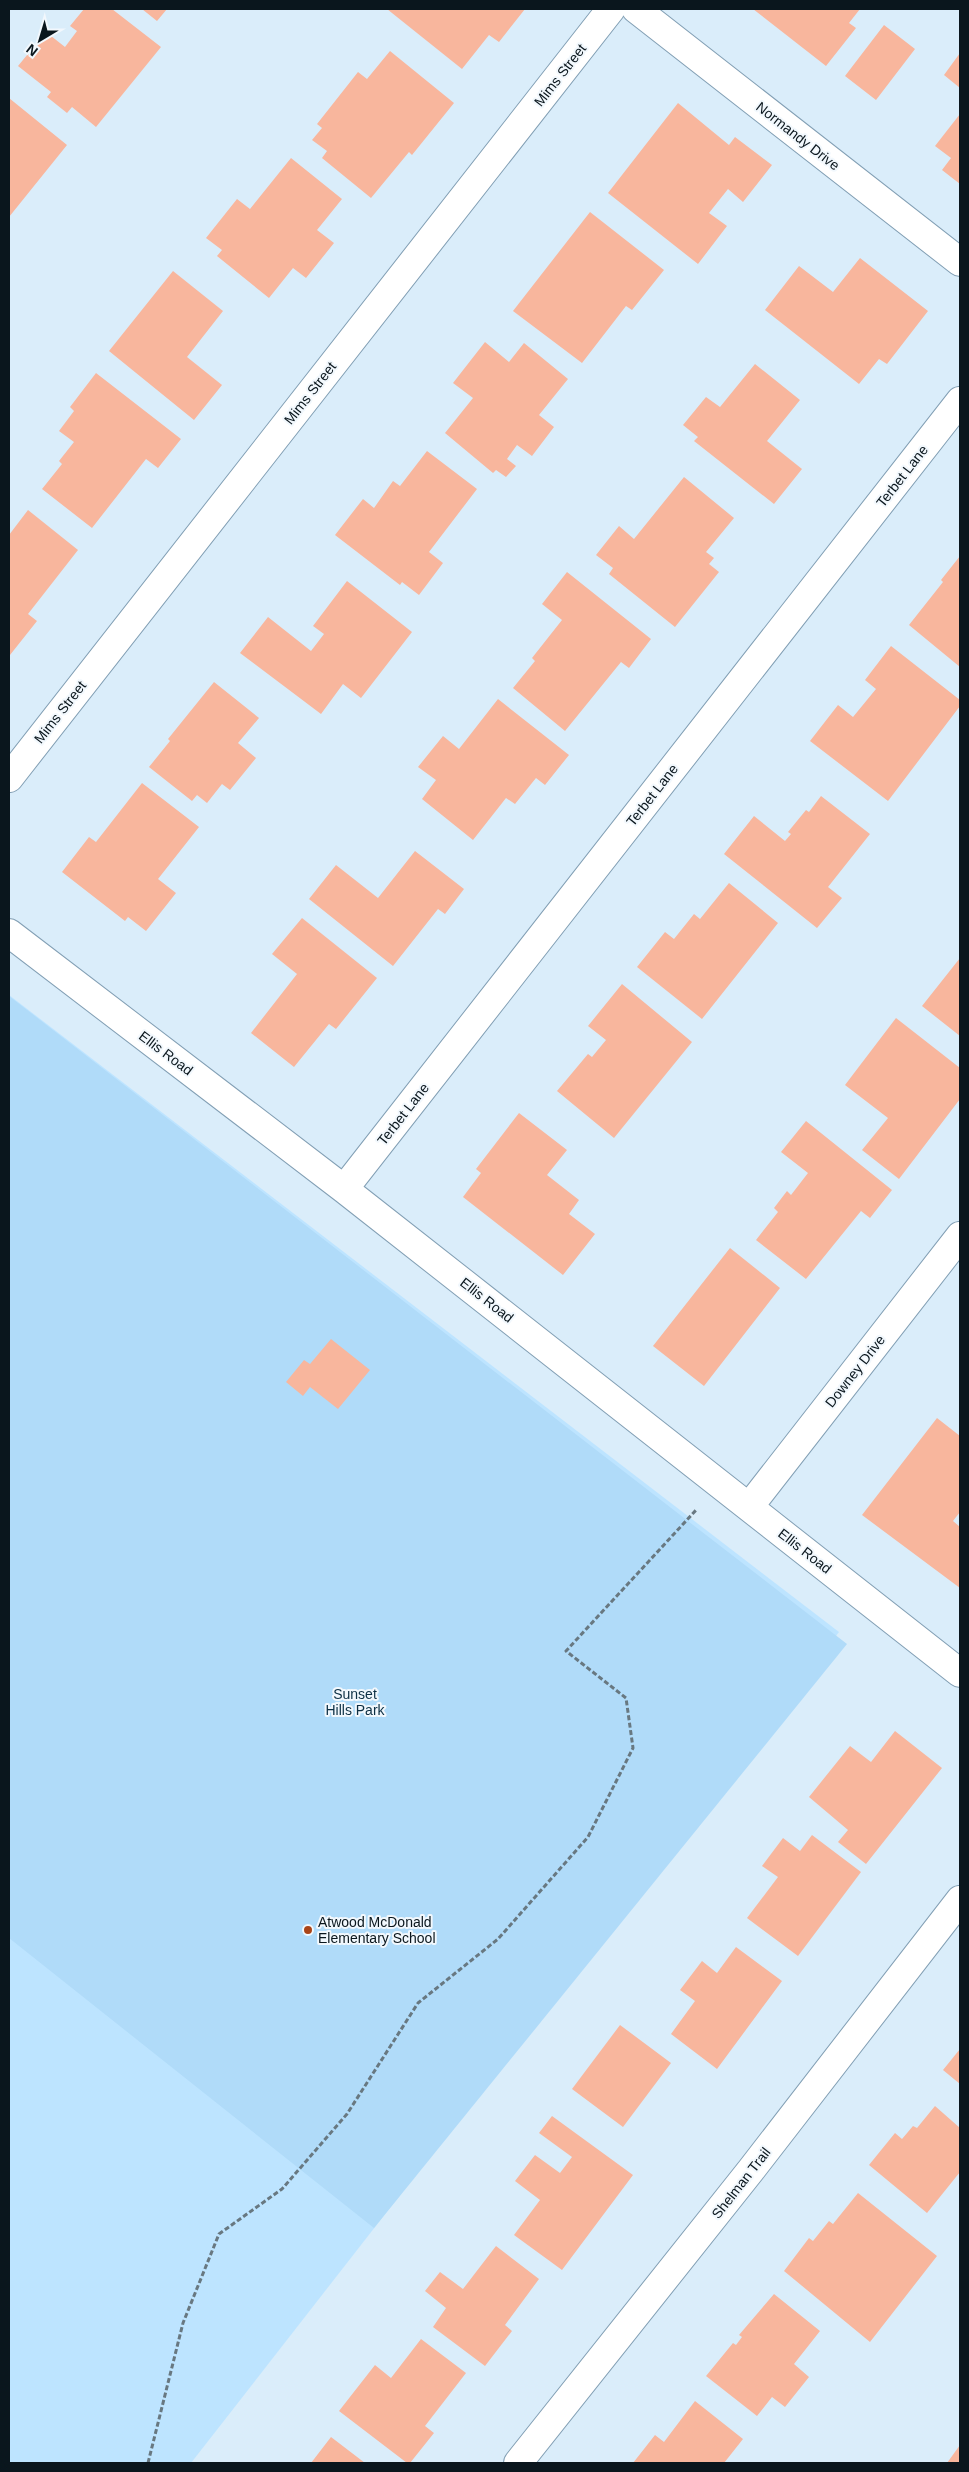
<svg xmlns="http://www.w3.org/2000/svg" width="969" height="2472" font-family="Helvetica,sans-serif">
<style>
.built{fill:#bde4ff}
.green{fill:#b0dbf9}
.building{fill:#f8b69d}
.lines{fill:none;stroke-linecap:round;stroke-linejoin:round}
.street-casing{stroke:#829fb4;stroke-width:30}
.path{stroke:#687881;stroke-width:3;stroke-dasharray:5 2.5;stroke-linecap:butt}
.street{stroke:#fff;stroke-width:28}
.poi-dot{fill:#aa4518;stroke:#f2f8fd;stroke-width:2}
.labels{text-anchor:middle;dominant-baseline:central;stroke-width:4;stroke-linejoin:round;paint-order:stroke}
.street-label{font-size:14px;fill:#0a161d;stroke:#f2f8fd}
.park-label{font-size:14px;fill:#0c2f44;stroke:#f2f8fd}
.poi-label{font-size:14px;fill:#0a161d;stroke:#f2f8fd;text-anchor:start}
</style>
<rect width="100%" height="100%" fill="#daedfa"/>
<!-- built -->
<path class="built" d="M9 995 839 1632 191 2463H9Z"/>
<!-- green -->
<path class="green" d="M9 996 847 1644 374 2228 9 1938Z"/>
<!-- building -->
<path class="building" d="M84 9H112L161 47 96 127 72 107 67 113 47 97 51 92 18 66 46 32 65 47 77 31 70 26Z
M142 9H167L157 21Z
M387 9H525L499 42 489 35 462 69Z
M753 9H860L849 23 856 28 826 66Z
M884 25 915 49 876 100 845 76Z
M390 51 454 103 412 155 409 152 371 198 322 158 327 151 312 140 322 128 317 124 358 72 367 79Z
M960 53V88L944 75Z
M9 98 67 145 9 217Z
M678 103 729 145 735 137 772 165 743 202 728 189 709 213 727 226 698 264 608 193Z
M960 114V184L942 170 951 158 935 146Z
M291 158 342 199 317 230 334 243 306 278 293 268 269 298 217 256 222 250 206 238 237 199 250 209Z
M590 212 664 270 632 310 626 306 582 363 513 311Z
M860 258 928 311 887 364 879 359 859 384 765 310 799 266 833 292Z
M173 271 223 311 187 357 222 385 194 420 109 351Z
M485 342 509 362 524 343 568 379 539 415 554 427 532 456 517 445 507 459 516 466 506 477 496 470 493 473 445 433 473 398 453 383Z
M755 364 800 400 767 441 802 469 774 504 694 441 698 437 683 425 706 397 720 407Z
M96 373 181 439 158 468 146 459 92 528 42 489 62 464 59 461 74 442 59 431 74 411 70 407Z
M427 451 477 489 429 552 443 563 419 595 402 582 400 585 335 535 363 499 374 508 393 481 400 486Z
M684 477 734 518 706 552 714 558 709 564 719 572 675 627 609 574 613 568 596 555 619 526 634 539Z
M28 510 78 550 28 614 37 621 10 655 9 535Z
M960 556V667L909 625 943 582 941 580Z
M567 572 651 639 629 668 621 662 565 731 513 688 535 661 532 658 562 620 542 604Z
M347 581 412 632 361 698 343 684 321 714 240 653 268 617 311 651 324 634 313 626Z
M891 646 960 700V706L888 801 810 741 838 705 853 717 876 689 865 680Z
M214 682 259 718 238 743 256 758 230 790 222 784 207 803 197 795 192 801 149 767 170 741 168 739Z
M498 699 569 755 545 785 536 778 515 804 506 798 473 840 422 799 436 780 418 767 443 736 459 749Z
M142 783 199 827 158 879 176 893 146 931 128 917 125 921 62 872 89 837 96 842Z
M821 796 870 834 828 887 842 898 817 928 724 854 754 816 785 841 791 834 788 832 806 810 809 812Z
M415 851 464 889 445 914 438 909 393 966 309 899 336 865 378 898Z
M729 883 778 923 702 1019 637 967 665 932 674 939 694 914 700 919Z
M302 918 377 978 336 1029 329 1024 294 1067 251 1033 297 974 272 954Z
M960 958V1036L922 1006Z
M622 984 692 1042 614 1138 557 1091 588 1054 592 1057 606 1040 588 1026Z
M896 1018 960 1068V1099L899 1179 862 1150 888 1118 845 1085Z
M519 1113 567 1150 547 1175 579 1200 569 1214 595 1234 563 1275 463 1197 481 1173 476 1169Z
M806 1121 892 1190 870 1218 861 1211 806 1279 756 1240 778 1212 774 1208 787 1191 791 1195 808 1173 781 1152Z
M730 1248 780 1288 704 1386 653 1346Z
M331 1339 370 1370 338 1409 310 1387 303 1396 286 1382 304 1360 310 1364Z
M937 1418 960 1436V1512L953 1521 960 1527V1588L862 1515Z
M895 1731 942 1768 866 1864 838 1842 848 1830 809 1797 850 1746 871 1762Z
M812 1835 861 1872 798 1956 747 1918 778 1877 762 1866 783 1838 800 1851Z
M736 1947 782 1981 717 2069 671 2034 695 2001 680 1990 702 1961 717 1973Z
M620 2025 671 2063 623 2127 572 2089Z
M960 2049V2084L943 2070Z
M935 2106 960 2128V2172L927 2213 869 2165 895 2133 902 2139 913 2126 917 2128Z
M552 2116 633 2175 562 2270 514 2235 540 2200 515 2181 535 2155 560 2173 572 2157 539 2133Z
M858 2193 937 2256 870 2342 784 2271 809 2238 813 2241 829 2221 833 2224Z
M496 2246 539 2279 505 2325 512 2331 485 2366 433 2327 446 2308 425 2291 440 2272 463 2289Z
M774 2294 820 2331 794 2364 809 2377 785 2407 772 2397 757 2416 706 2376 733 2343 736 2345 742 2337 739 2335Z
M421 2339 466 2373 425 2426 434 2433 410 2463H407L339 2411 375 2365 391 2378Z
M695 2401 743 2439 724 2463H633L655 2435 664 2442Z
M331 2437 365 2463H311Z
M960 2445V2463H947Z"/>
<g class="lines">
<!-- street casing -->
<g class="street-casing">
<path id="street" d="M636 9 960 262
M9 778 611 9
M9 933 344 1189 960 1673
M344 1189 960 401
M749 1507 960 1236
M518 2463 751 2170 960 1900"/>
</g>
<!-- path -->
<path class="path" d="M148 2463 183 2323 219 2234 282 2189 347 2114 418 2003 498 1939 588 1837 633 1748 626 1698 566 1651 697 1509"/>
<!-- street -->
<use href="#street" class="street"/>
</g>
<!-- markers -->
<circle class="poi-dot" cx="308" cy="1930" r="5"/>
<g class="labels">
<!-- street labels -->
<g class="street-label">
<text transform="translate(560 75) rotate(-52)">Mims Street</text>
<text transform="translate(798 136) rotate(38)">Normandy Drive</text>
<text transform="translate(310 393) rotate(-52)">Mims Street</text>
<text transform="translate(902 476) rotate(-52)">Terbet Lane</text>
<text transform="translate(60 712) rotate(-52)">Mims Street</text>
<text transform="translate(652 795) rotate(-52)">Terbet Lane</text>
<text transform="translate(166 1053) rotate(37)">Ellis Road</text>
<text transform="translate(403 1114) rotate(-52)">Terbet Lane</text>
<text transform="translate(487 1300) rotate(38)">Ellis Road</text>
<text transform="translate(855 1371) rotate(-52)">Downey Drive</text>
<text transform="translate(805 1551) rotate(38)">Ellis Road</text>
<text transform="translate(741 2183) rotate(-52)">Shelman Trail</text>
</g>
<!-- park labels -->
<g class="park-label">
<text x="355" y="1694">Sunset<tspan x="355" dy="16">Hills Park</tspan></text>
</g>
<!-- poi labels -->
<g class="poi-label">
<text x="318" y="1922">Atwood McDonald<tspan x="318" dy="16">Elementary School</tspan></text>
</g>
</g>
<!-- border -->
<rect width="969" height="2472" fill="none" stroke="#0a161d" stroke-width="20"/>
<!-- north arrow -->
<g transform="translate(40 40) rotate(218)" stroke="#f2f8fd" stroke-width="4" paint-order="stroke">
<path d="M0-4L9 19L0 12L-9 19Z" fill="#0a161d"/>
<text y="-8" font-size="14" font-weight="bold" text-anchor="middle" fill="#0a161d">N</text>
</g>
</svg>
